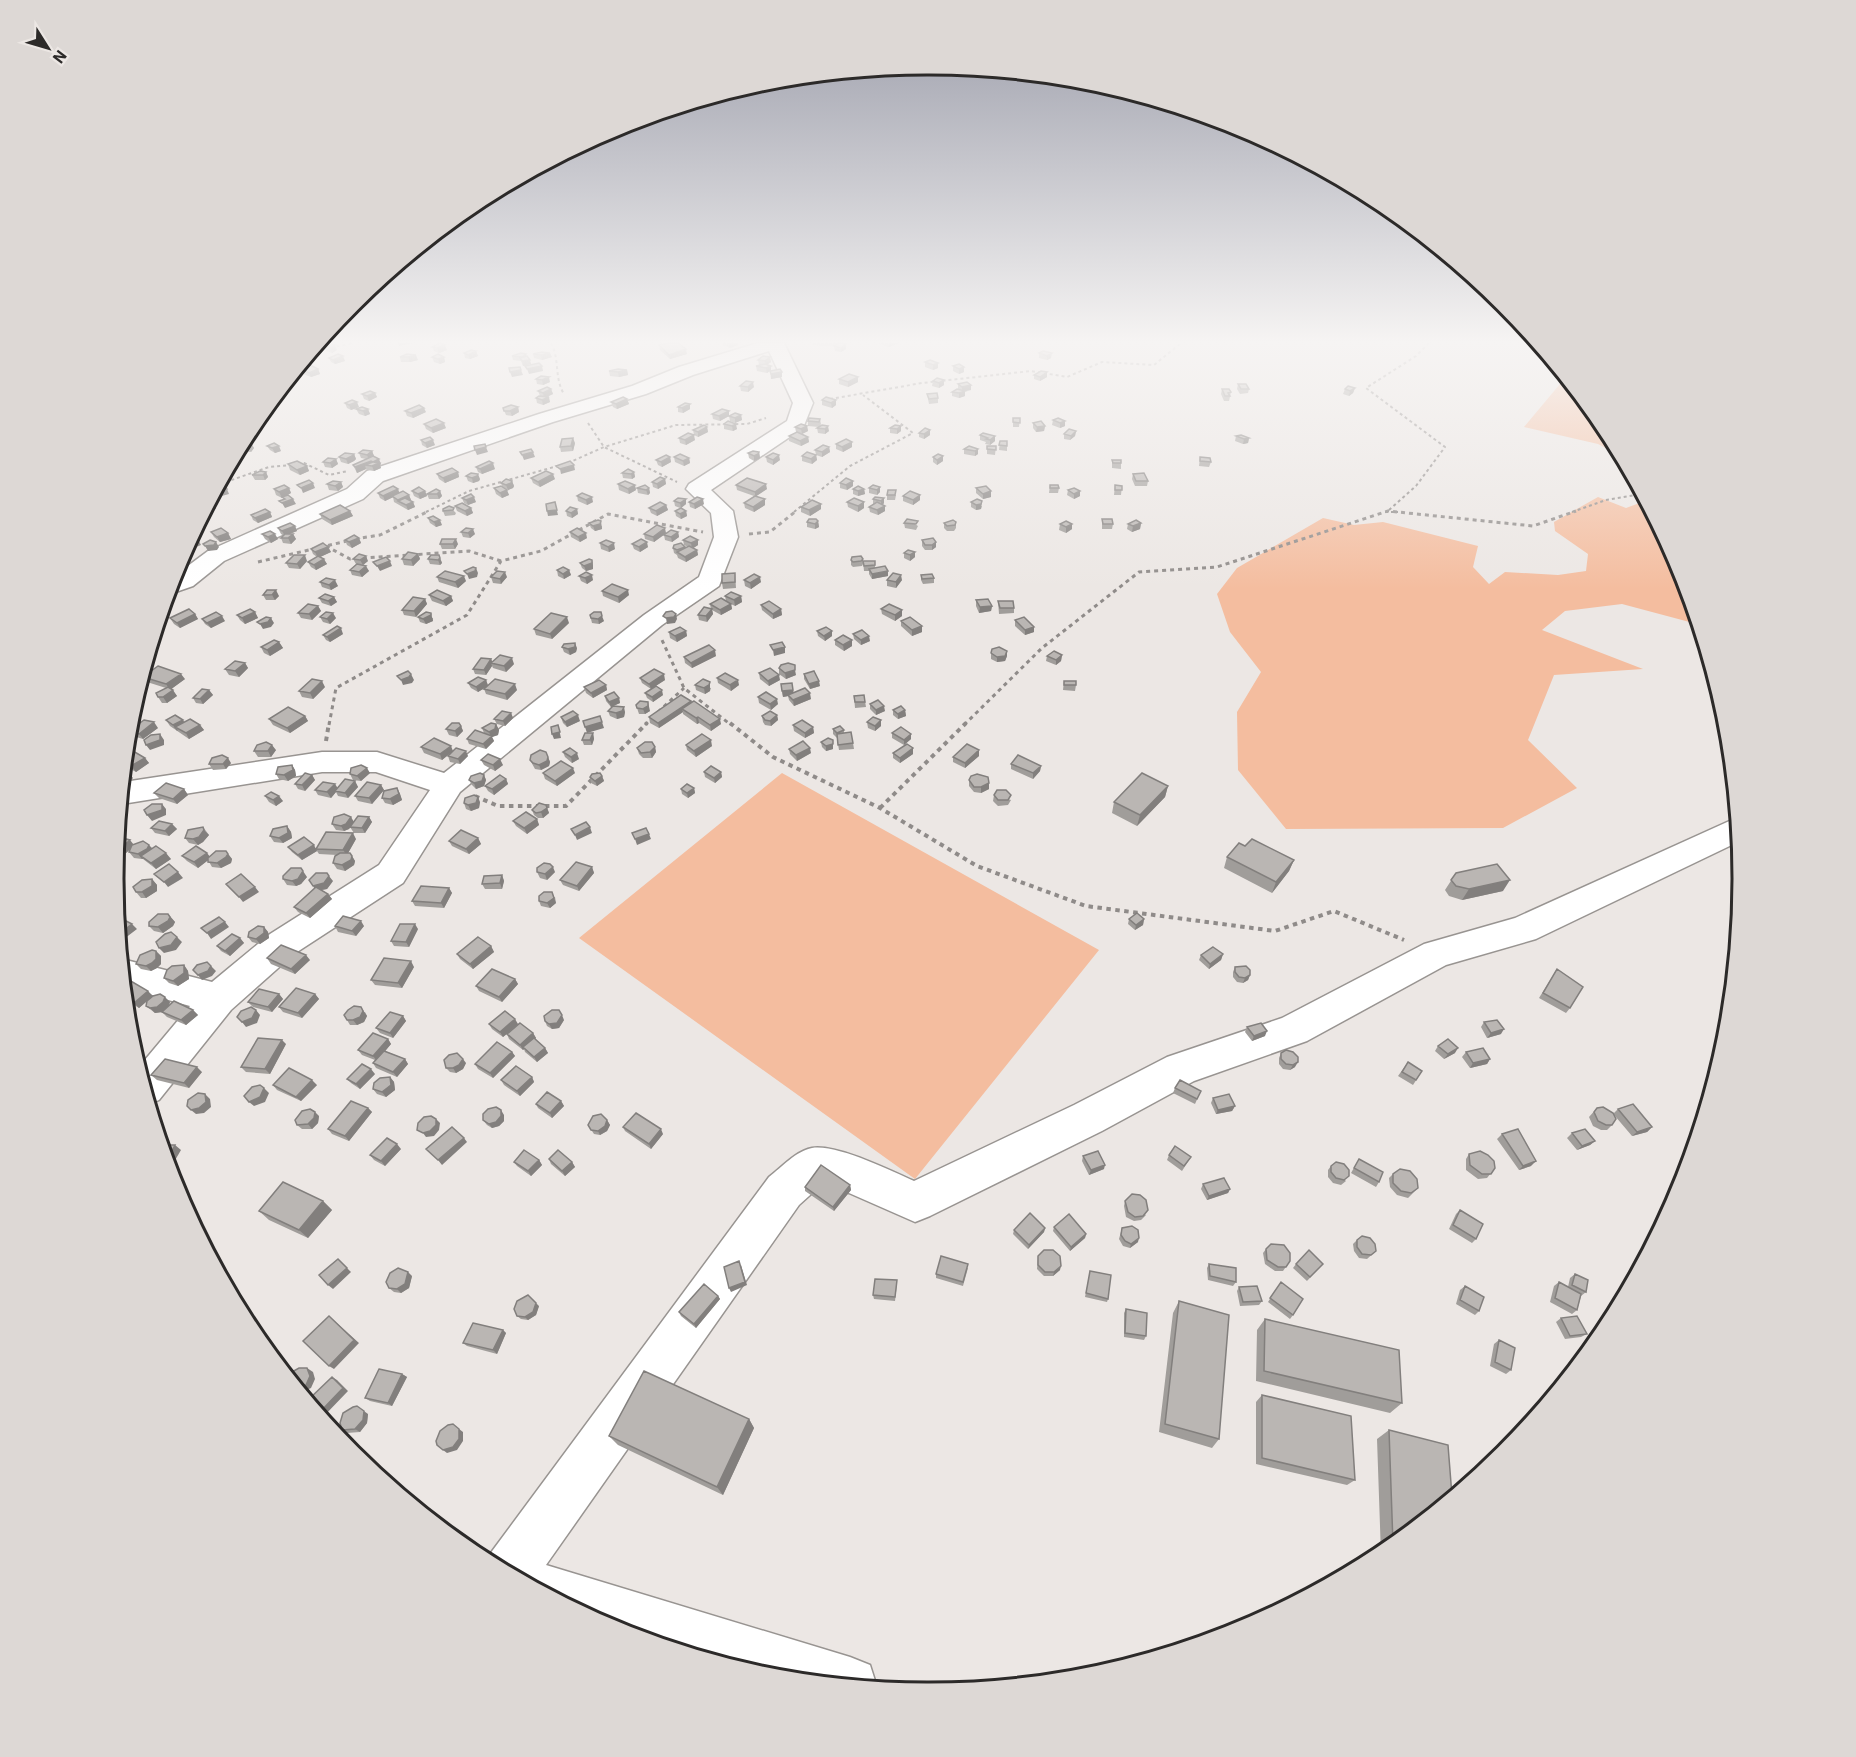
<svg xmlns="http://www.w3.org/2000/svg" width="1856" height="1757" font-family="'IBM Plex Sans',sans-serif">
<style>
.green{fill:#f4bd9f}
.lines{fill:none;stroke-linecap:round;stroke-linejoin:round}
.minor-casing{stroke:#989491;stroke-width:3}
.path-far2{stroke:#8f8b89;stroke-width:2;stroke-dasharray:3 3;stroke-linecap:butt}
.path-far1{stroke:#8f8b89;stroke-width:3;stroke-dasharray:4 4;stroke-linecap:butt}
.path{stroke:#8f8b89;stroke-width:4;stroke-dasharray:4.5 4.5;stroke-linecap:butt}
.minor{fill:#fff;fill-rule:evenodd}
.wall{fill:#a09d9a}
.shaded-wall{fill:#827f7d}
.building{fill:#bab6b3;stroke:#827f7d;stroke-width:1.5}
.rim{fill:none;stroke:#2c2a29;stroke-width:3}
</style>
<rect width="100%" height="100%" fill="#ece7e4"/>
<!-- green -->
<path class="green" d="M1565 378 1605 427 1621 456 1598 444 1524 427Z
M1598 497 1626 508 1645 501 1680 567 1697 624 1622 604 1565 611 1542 630 1643 669 1554 675 1528 740 1577 788 1503 828 1286 829 1238 770 1237 712 1261 672 1230 632 1217 594 1237 568 1323 518 1354 525 1383 522 1478 546 1473 567 1489 584 1505 572 1558 575 1586 571 1588 554 1555 531 1554 522Z
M782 773 1099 950 915 1179 579 938Z"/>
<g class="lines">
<!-- minor casing -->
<g class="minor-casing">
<path id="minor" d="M758 343H784L813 403 803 428 711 490 733 511 738 537 719 586 662 625 460 792 403 883 294 954 231 1010 159 1100 150 1104 139 1067 190 1006 125 988 122 959 212 982 270 934 379 865 430 790 376 772H322L122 804 124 782 322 752H377L444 773 644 615 699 577 714 537 711 513 686 489 689 484 787 421 793 403 769 351 693 375 646 394 553 422 383 481 363 499 224 561 193 586 170 594H168L173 577 208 551 347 489 367 471 539 414 632 386 679 367Z
M1736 818 1738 842 1536 939 1446 965 1307 1041 1194 1081 1102 1131 930 1216 915 1222 849 1193 819 1187 799 1205 546 1565 850 1657 870 1665 877 1687 769 1677 616 1630 488 1562 490 1554 769 1177C782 1167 796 1151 812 1148 837 1144 891 1171 914 1181L1074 1105 1167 1057 1282 1018 1424 944 1515 918Z"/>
</g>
<!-- path-far2 -->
<path class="path-far2" d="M551 343C560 359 554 378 564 394
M1531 343 1549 358
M313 351 354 343
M830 399 922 383 1031 371 1067 377 1102 362 1154 365 1181 343
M588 423 604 447 677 482
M568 463 604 447 676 425 747 424 766 418
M298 464 304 463 329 475 348 471
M220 484 269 467 291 465
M1389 510 1416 486 1445 447 1366 388 1416 356 1429 343
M426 512 469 491 561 465
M794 512 850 466 913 433 863 395
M1385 512H1398
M1572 512 1606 500 1641 494"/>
<!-- path-far1 -->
<path class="path-far1" d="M749 534 770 532 796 511
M355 539 380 535 429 511
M326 546 350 559 469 551 501 561
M258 562 347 541
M662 640 684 688 731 725
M658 712 684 688
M329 725 336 688 467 615 501 561 541 551 608 514 703 532
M645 725 653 717
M964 725 1042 648 1139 572 1217 567 1388 511 1533 526 1576 511"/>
<!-- path -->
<path class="path" d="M730 723 773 757 880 808 977 866 1086 906 1275 931 1334 911 1404 940
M326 741 329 723
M475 796 498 806H566L647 723
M880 808 966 723"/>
<!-- minor -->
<use href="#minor" class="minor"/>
</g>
<!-- wall -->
<path class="wall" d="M723 343H738V345L730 348 723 345Z
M812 343H841L846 349 841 352 835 351 834 346 812 345Z
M878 343H899L889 347Z
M659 345 687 354 670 359 660 350Z
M322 346 337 350 332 353 324 350Z
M432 347 447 350 439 353 434 351Z
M476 351 478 356 470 359 465 358 464 353Z
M1043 351 1051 358 1047 360 1039 358V353Z
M407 354 418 360 410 362H401L400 357Z
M533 354 552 357 542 360 534 358Z
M512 356H527L531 364 523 366 521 361 513 360Z
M432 357H444L445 362 440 364 434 362Z
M329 358 345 361 335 364 331 362Z
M758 360 771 362 767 365 771 370 782 377 771 379 770 371 767 373 757 371 756 366 760 365H759Z
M925 362 938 368 933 370 925 367Z
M953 366 964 372 959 374 953 371Z
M301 369H318L320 374 311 377 303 374Z
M627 370 628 375 619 377 610 376 609 371Z
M1047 372V377L1040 381 1034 379V375Z
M858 377V382L848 387 839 384V379Z
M536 379 550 382 543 385 537 384Z
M944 380V385L939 388 932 386 933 381Z
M958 384 971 390 965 391V396L959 398 952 396V392L959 389H958Z
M1238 384 1249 389 1248 393 1240 394 1237 389Z
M740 386 754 387 748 392 741 391Z
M1355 388 1353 393 1349 396 1343 394 1345 389Z
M551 389 553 394 547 397 550 402 543 405 537 403 536 398 540 396 538 391Z
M1222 389 1231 392 1229 401H1224L1221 394Z
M375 393 377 397 369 401 364 399 362 394Z
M927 394 938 398V403L929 404Z
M627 399 629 404 617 409 613 407 611 402Z
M822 400 836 405 832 408 822 405Z
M345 403 359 407 351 410 347 408Z
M269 404 271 408 269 413 261 414Z
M690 404V409L683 413 678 412V407Z
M518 407 519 412 512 416 506 415 503 408Z
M356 409H368L370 414 365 416 359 414Z
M405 411 426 412 413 418 407 416Z
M712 414 729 416 741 415 742 420 735 423 730 421 729 416 720 421 713 419Z
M1013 418H1020L1019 427H1013Z
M820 419 821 424 820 426 829 431 825 434 818 433 817 428 819 427 808 426V421Z
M1053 420 1065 421V426L1060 428 1052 425Z
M728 421 737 429 733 431 724 429V424Z
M1033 423 1045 426 1044 431 1036 432 1033 428Z
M424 424 446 428 433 433 426 429Z
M895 425 901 431 897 434 890 433V428Z
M807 426 808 431 802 434 808 437 809 442 801 446 789 441V436L797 432H796L795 427Z
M707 427 708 432 698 437 694 435 693 430Z
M930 430V435L924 439 919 437V433Z
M1076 431 1075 436 1070 440 1064 439V434Z
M980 435 995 436V441L990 445 985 444 986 442 980 440Z
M1236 436 1249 438 1248 443 1243 444 1235 441Z
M679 438 695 440 686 445 680 443Z
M421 440 435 445 427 448 422 445Z
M1000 441H1007V451L999 450Z
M242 443H251L254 448 251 452H239L238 451Z
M575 443 573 451 561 452 560 447Z
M836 444 852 447 843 452 836 449Z
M267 446 281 451 275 453 270 450Z
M969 446 978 454 975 456 964 454V449Z
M987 446H996L995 455 987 454Z
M829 447 830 452 822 457 816 455 815 450Z
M372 451 374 456 381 464 380 465 381 468 374 471 367 470 366 469 357 473 353 465 366 459 361 458 359 453Z
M759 452 760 458 759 459 754 461 749 458 748 453Z
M354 454 356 459 354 461 348 464 341 462 339 457Z
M816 455 817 460 812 464 802 461V456Z
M943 456V461L937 465 933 462V457Z
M670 457 671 462 662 467 658 465 656 460Z
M674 457 689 458 690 463 684 466 675 462Z
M766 457 780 460 773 465 767 462Z
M1200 457 1211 462 1209 467 1199 466Z
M336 459 338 464 332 468 325 467 323 462Z
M1112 460 1121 463V469L1112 468Z
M288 464 307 466 309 471 300 475 290 470Z
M476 467 495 469 482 474 478 472Z
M266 472 268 477 265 480H255L252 475Z
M458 472 459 477 445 483 439 479 437 474Z
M634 472 635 477 632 479 623 478 622 473Z
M1133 474 1148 481 1147 486H1135L1132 479Z
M466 476 480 479 479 481 473 483 468 481Z
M531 478 555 479 540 487 533 483Z
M665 479 666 484 658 489 653 487 652 482Z
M512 481 514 486 513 488 508 490 506 489 509 495 502 498 496 494 494 488 502 486 501 483Z
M853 481V486L847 490 840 488V483Z
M341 482 343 487 338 491 329 490 327 484Z
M618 484 636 490 629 494 619 490Z
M736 485 767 489 756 496 765 505 754 512 745 508 744 503 754 496 737 490Z
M1050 485 1059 488 1058 493H1049Z
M1115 485 1122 486 1121 495H1114Z
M880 487V492L877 495 869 493V488Z
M289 488 291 493 282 498 276 495 274 489Z
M637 488H649L650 493 648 495 638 493Z
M976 488 991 491V497L983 499 976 493Z
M853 489H864L865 494 858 496 853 494Z
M1068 490 1080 491V496L1074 499 1067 495Z
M412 491H425L427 496 420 499 414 496Z
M440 491 442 496 439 499H429L427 494Z
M378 493H399L409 495 411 500H410L413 502 415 507 408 510 394 502 393 497 385 501 380 498Z
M887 495H896L895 500H887Z
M920 495V500L913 505 903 501V496Z
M577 496 593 502 587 505 578 501Z
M462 498 476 502 468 505 464 503Z
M884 498V503L883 505 885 506V511L878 515 870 512 869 507 873 504V499Z
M686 499V504L681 508 686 511 687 516 681 519 676 516 675 511 680 508 675 506 674 501Z
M689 502 704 504 695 509 690 507Z
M847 502 864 508 858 512 848 507Z
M971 502 982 506 981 509 976 510 971 507Z
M821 504V509L810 516 801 512V507Z
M666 505 668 510 657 516 651 513 649 508Z
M449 506 456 513 455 515 445 516 443 511Z
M455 506 471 508 473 513 467 516 457 511Z
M577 509 578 514 572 518 567 516 566 511Z
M350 511 353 516 332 525 322 519 320 514Z
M270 512 272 517 258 523 253 520 251 515Z
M428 518 442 525 436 527 430 523Z
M907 519 918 526 916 530 905 528 904 523Z
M1102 519 1113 524 1112 529H1102Z
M818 521 819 527 815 529 807 527V522Z
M956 522V528L954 531H947L944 528V523Z
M589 523 602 526V529L595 531 591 528Z
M1141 523 1140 529 1132 532 1127 529 1128 524Z
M1060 524H1072V529L1066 533 1059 530Z
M295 526 297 531 289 534H293L296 539 291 544 283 543 281 538 284 536 281 534 278 528Z
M211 532 228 533 231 539 220 542 214 537Z
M461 532 475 534 470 538 463 537Z
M570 532 587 538 580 542 571 537Z
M678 532 679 537 672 542 665 540 664 535 654 542 645 539 644 534Z
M262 534 278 539 271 543 265 539Z
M359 538 361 543 352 548 347 545 345 540Z
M683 540 698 545 693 548 697 550 698 555 686 562 678 558 677 555 674 553 673 548H685L688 547 684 545Z
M922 540 936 547 932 550H925L922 546Z
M600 543 615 549 609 552 601 549Z
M440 544H458L455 549H442Z
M632 544 648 547 640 552 634 549Z
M328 547 331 552 320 557 327 564 316 570 311 567 308 562 317 557 313 554 311 549Z
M904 553 915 557 910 561 904 558Z
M418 554 420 559 413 566 404 565 402 559Z
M439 555 442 563 440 565 430 564 428 559Z
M353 559 368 561 363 565 369 571 362 577 352 575 350 570 356 564Z
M863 559V564L862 566 853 567 851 565V560Z
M592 560 593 565V569L586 571 582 568 580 563Z
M307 561 300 569 289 568 286 563Z
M863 561H875V568L888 571V576L872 579 869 574V571H864Z
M557 570H569L571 575 564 579 558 576Z
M735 573 736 588 723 589 722 583Z
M921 575 934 578V583L923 584 921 580Z
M579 576 593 580 587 584 581 581Z
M437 577 466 581 458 588 439 582Z
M491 577H507L501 584 493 583Z
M744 580 761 582 751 589 745 586Z
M887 580H902L896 588 887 586Z
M320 582 338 586 331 590 322 587Z
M602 591 629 595 619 603 603 596Z
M263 595 279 596 275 600H266Z
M429 595 451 596 453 601 446 606 432 601Z
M725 596H741L742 602 735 606 731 604 732 609 721 615 712 610 713 614 707 622 699 620 698 615 711 609 710 604 726 601Z
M334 597 337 602 331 606 322 603 319 598Z
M425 599 427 604 416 617 404 615 402 610Z
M976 600 992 606 991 611 979 613 976 606Z
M998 601 1014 608V613L999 614Z
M761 605 781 609 782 615 773 619 762 610Z
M318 606 321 611 312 620 301 618 298 613Z
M881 609 902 610V616L895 621 882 614Z
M255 612 258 618 245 624 240 620 237 615Z
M195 614 198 619 180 628 174 624 170 618Z
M590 615 604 621 599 624 592 623Z
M320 617 336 618 330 624 323 622Z
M418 617 433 618V621L426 624 420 622Z
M202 619 225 621 211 628 205 624Z
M1015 620 1034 627V632L1025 635 1015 626Z
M901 621 922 632 912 636 901 626Z
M569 623 552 639 536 635 534 629Z
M686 631 687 636 677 642 670 638 669 632Z
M817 631 832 636 825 641 818 636Z
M343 634 330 642 326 640 323 635Z
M853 634 870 641 861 645 854 639Z
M835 640 852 646 844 651 835 645Z
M279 642 283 648 270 656 264 653 261 647Z
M562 647 577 648 576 652 570 655 564 652Z
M1007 651V656L1005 661 997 662 991 659V653Z
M1062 655 1061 661 1056 665 1046 661 1047 656Z
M716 656 692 668 685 663 684 657Z
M491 659 492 662 514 664 506 672 493 668 492 666 486 675 475 674 473 669Z
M245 663 248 668 239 677 229 675 225 669Z
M779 668 796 675 786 679 779 674Z
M759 673 780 680 769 686 760 679Z
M804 674 820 686 810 689 804 679Z
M143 677 185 679 171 689 177 696 167 703H162L158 697 166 688 147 682Z
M640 678 665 680 651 689 642 683Z
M717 678 739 685 731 691 718 683Z
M486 680 488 685 517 690 507 700 486 694 484 689 486 687 478 692 471 688 468 683Z
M1064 681 1076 685 1075 691 1063 690Z
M781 684 794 692 811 699 794 706 789 700 788 696 783 697Z
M606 685 607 690 593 698 586 693 584 687Z
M695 685 711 688 710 691 705 694 696 690Z
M325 687 313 699 302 697 299 691Z
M209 690 213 695 203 704 196 703 193 698Z
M645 693 663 695 653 702 647 698Z
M864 695 866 707 855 708 854 696Z
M605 696 619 698 620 703 613 706 625 712 624 717 617 719 610 716 608 711 613 707H611L606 701Z
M758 697 778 704 771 710 759 703Z
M691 701 692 703 721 724 711 731 699 723 697 724 683 714V712L659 728 650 723 649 717Z
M870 704 885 711 876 715 870 709Z
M636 705 650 711 645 714H639Z
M893 710H905L906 716 898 719 893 715Z
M511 713 513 718 505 726 497 724 494 719Z
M777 715 778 720 771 726 765 725 763 722 762 716Z
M305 716 308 721 290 733 273 725 269 719Z
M561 717 580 721 567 727 563 723Z
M166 720 200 725 204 730 189 739 170 726Z
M867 722 881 726 875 731 868 728Z
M496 724 499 730 498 735 492 737 494 741 486 749 469 744 467 739 484 733 482 728Z
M793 725 813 727 814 733 805 738 794 731Z
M461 726 463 731 457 737 449 735 446 729Z
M158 728 143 739 133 736 129 731Z
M833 729 844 730V733L853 743 854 749 839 750 837 738 833 734Z
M593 733 594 739 592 745H584L582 740Z
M892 733 911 734V739L904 745 892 738Z
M821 742 833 745V749L826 751 822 747Z
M686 745 712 746 696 757 687 750Z
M421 747 453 751 468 756 460 764 450 762 448 756 453 751 442 760 424 753Z
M655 747 656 752 652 758H643L639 754 637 748Z
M789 749 811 753 797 761 790 754Z
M276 750 271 757H258L254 751Z
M563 752 579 759 572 763 565 757Z
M893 753 913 754 900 763 893 758Z
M126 756 145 758 149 763 136 772 125 766Z
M979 756 965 768 953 762V757Z
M548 757 550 762 549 766 541 770 535 769 530 760Z
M481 760 503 765 495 771 484 765Z
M231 763 226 769 213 770 209 764Z
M1011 764 1041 766 1040 771 1033 779 1011 769Z
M292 765 295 770 296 776 288 781 279 779 276 774Z
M704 772H721L722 777 715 783 705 777Z
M370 773 361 781 353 780 350 774Z
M543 773H575L557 786 545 779Z
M312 775 315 780 305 791 298 789 295 784Z
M484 775 486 780 484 786 476 789 472 785 469 780Z
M602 776 604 781 597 786 591 783 590 777Z
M506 779 508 784 494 795 488 791 485 786Z
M969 780 989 783V789L981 793 974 792 969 786Z
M355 781 358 787 348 798 338 796 336 792 331 798 318 795 315 790 338 788Z
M381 785 384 790 372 804 358 801 355 796Z
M1168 786 1165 797 1137 826 1112 813 1114 802Z
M397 788 400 794 402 800 393 805 385 803 382 798Z
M694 788 695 793 688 798 682 794 681 789Z
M184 789 188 795 177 804 159 798 154 793Z
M994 795 1011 800 1008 805 998 806 993 801Z
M265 796 283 801 276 806 269 802Z
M480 802 479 808 471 811 466 809 464 803Z
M546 805 549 813 543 818H538L534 815 532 810Z
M369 817 372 822 365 833H354L350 827 351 826 349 829 344 831 336 830 332 824 354 822Z
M537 819 539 825 527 834 516 826 513 821Z
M172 824 177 829 169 836 155 833 151 828Z
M287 826 291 832 292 838 283 843 274 842 270 836Z
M203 827 209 835 203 842 198 845 189 843 185 838Z
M118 837 134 845 152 848 171 859 156 869 143 859H142L134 858 129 852 131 849 126 853 117 851Z
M478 838 481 844 469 854 452 846 449 841Z
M356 839 348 853H350L355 861 354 865 345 871 337 869 333 863 337 855 319 854 317 851 302 860 292 852 288 847 316 848Z
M1245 846 1294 860 1289 871 1272 893 1224 868 1227 857Z
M226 851 232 859 231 863 221 868 212 867 208 860 198 868 187 861 182 856H210Z
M592 867 594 873 579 891 563 885 560 880Z
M537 872H555L547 880 540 878Z
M1456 873 1503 891 1462 900 1449 896 1445 890Z
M502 875 504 881 502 889H485L482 884Z
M307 877 301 884 296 886 287 885 283 879Z
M152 879 157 885V891L146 898H141L136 892Z
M333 881 327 889 321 890 328 894 332 899 310 918 298 912 294 907Z
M449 888 452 893 444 908 415 906 412 901Z
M555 897 556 903 550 908 541 906 539 901Z
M168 914 175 922 173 926 163 933 154 931 149 926Z
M1129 919H1144L1143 925 1135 930 1128 924Z
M335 926H364L356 936 338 932Z
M264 927 268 932 269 938 260 944 252 942 248 937Z
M418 929 409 947 394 946 391 941Z
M240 938 244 943 230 956 221 951 217 946Z
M491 946 494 952 473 969 460 959 457 954Z
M156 951 161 956V964L157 968 151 971 141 969 136 964Z
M1223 954 1221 960 1209 969 1199 960 1201 955Z
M267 958 310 960 295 974 271 964Z
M184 965 188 971 189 979 178 986 169 983 164 978Z
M414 967 402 988 375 985 371 980Z
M1235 967 1250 975 1248 980 1243 983 1237 982 1233 977V972Z
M1557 969 1570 1008 1566 1013 1539 998Z
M515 979 518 984 502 1002 479 991 476 986Z
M124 984 170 1002 169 1006 193 1010 198 1015 186 1025 167 1017 162 1012 155 1013 146 1006 147 1001 139 1008 126 1000Z
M279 994 283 999 272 1012 253 1007 248 1002Z
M315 994 319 999 302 1018 283 1012 279 1007Z
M365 1012 367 1016 364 1022 357 1025H350L347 1020Z
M403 1016 406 1021 393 1038 380 1033 376 1028Z
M564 1020 559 1028 552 1029 547 1026 545 1021Z
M1484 1022 1501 1034 1487 1038 1481 1027Z
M489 1024H518L533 1033 536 1038 535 1039 545 1048 548 1053 537 1062 525 1052 524 1049 523 1050 509 1039 507 1034 503 1037 492 1029Z
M1247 1027 1265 1036 1252 1041 1245 1032Z
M388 1039 391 1044 385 1051 405 1059 408 1064 397 1077 376 1068 373 1063 375 1060 362 1055 358 1050Z
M286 1044 270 1074 246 1072 241 1067Z
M1438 1046 1455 1053 1444 1059 1435 1051Z
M512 1052 515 1056 493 1078 478 1069 475 1064Z
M1466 1052 1490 1059 1487 1064 1470 1068 1462 1057Z
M1281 1053 1295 1067 1290 1070 1283 1069 1279 1064V1058Z
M1408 1062 1422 1071 1413 1085 1398 1076Z
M466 1063 463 1069 456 1073 450 1072 446 1068Z
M202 1072 189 1088 157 1080 151 1075Z
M375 1074 360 1089 351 1083 347 1079Z
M390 1077 394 1082 395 1090 386 1097 377 1094 373 1089Z
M532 1077 534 1082 520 1096 504 1085 501 1080Z
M273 1085H317L301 1101 277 1090Z
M1175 1088 1199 1095 1195 1104 1173 1093Z
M1213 1098 1235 1106 1232 1111 1216 1114 1211 1103Z
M561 1101 564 1106 552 1118 538 1108 536 1104Z
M368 1108 372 1112 349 1141 332 1134 328 1129Z
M1597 1108 1614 1113 1618 1109 1652 1127 1647 1132 1632 1136 1615 1116 1612 1125 1607 1130H1601L1593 1126 1589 1117Z
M504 1115V1121L499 1126 492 1128 487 1125 483 1120Z
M319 1116 318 1123 312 1129H302L297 1125Z
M607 1120 610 1125 607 1131 600 1135 594 1134 588 1125Z
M623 1127 663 1134 651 1149 625 1131Z
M1572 1133 1595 1141 1590 1145 1577 1150 1567 1138Z
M1502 1134 1531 1166 1519 1170 1497 1139Z
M401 1149 385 1166 374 1160 370 1155Z
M1469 1154 1495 1168 1487 1178 1478 1179 1466 1170V1159Z
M1169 1155 1191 1157 1182 1171 1167 1160Z
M1083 1156 1104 1169 1089 1175 1082 1161Z
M549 1159 572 1162 575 1167 565 1176 551 1164Z
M1359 1159 1379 1182 1376 1187 1351 1173Z
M539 1160 542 1165 531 1176 517 1166 514 1162Z
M1331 1166 1346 1181 1341 1185 1333 1183 1328 1177V1170Z
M1393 1174 1418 1188 1408 1198 1397 1195 1390 1187 1389 1178Z
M1203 1184 1230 1189 1228 1193 1207 1200 1201 1189Z
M850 1185 851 1190 834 1211 805 1191V1187Z
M323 1201 332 1210 308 1238 269 1220 259 1211Z
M1125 1201 1146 1215 1141 1220 1134 1221 1126 1217 1124 1206Z
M1460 1210 1476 1239 1472 1243 1449 1229 1456 1214Z
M1054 1227 1086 1234 1085 1238 1070 1251 1053 1231Z
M1045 1228 1044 1232 1028 1249 1013 1234 1014 1230Z
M1122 1228 1138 1242 1130 1248 1123 1246 1119 1239Z
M1357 1240 1376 1251 1367 1259 1359 1258 1354 1251 1353 1244Z
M1266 1249 1290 1261 1283 1271H1275L1265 1264 1263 1253Z
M1038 1256 1060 1270 1053 1276H1044L1037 1269Z
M1209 1264 1236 1282 1233 1286 1208 1280 1207 1268Z
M1296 1264H1323L1307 1281 1293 1268Z
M968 1268 963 1286 936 1278V1274Z
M1090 1271 1108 1299 1107 1302 1085 1297Z
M1575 1274 1586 1292 1581 1296 1577 1310 1572 1314 1550 1302 1554 1286 1559 1282 1568 1287 1570 1278Z
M412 1276 409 1288 401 1293 394 1292 389 1288Z
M1281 1282 1293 1315 1290 1319 1268 1302Z
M897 1284 895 1301 874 1299 873 1295Z
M1465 1286 1479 1311 1475 1315 1456 1304 1460 1290Z
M1239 1287 1262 1301 1259 1305 1240 1306 1237 1291Z
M718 1296 720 1299 696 1328 681 1316 679 1312Z
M1179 1301 1219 1439 1212 1448 1159 1432 1173 1313Z
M539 1306 536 1315 528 1320 521 1319 517 1316Z
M1126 1309 1146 1336 1144 1340 1124 1337V1313Z
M1561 1318 1587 1334 1581 1337 1565 1339 1556 1322Z
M1265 1319 1402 1403 1390 1413 1256 1381 1257 1330Z
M503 1330 506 1333 497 1354 467 1346 463 1343Z
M1499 1340 1511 1370 1506 1374 1490 1366 1494 1344Z
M402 1374 407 1377 392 1406 370 1401 365 1398Z
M1262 1395 1355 1480 1347 1485 1256 1464V1402Z
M368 1414 367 1423 360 1432 347 1433 342 1430Z
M749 1419 754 1428 723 1495 618 1445 609 1436Z
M1389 1430 1452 1496 1381 1555 1377 1439Z"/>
<!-- shaded-wall -->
<path class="shaded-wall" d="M398 343H413L399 346Z
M729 343H738V345L730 348Z
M889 343H899L889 347Z
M846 344V349L841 352V348Z
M335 345 337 350 332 353 330 348Z
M445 345 447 350 439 353 437 348Z
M686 349 687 354 670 359 669 355Z
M476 351 478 356 470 359 468 355Z
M550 353 552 357 542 360 541 355Z
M1052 353 1051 358 1047 360V356Z
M526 354 528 359 530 360 531 364 523 366 522 357Z
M416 355 418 360 410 362 408 357Z
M343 356 345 361 335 364 333 360Z
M444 357 445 362 440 364 438 359Z
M770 357 771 362 765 366V361Z
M938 363V368L933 370V365Z
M542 366 543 371 529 374 527 369Z
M771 366V370L767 373 766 368Z
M964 367V372L959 374V369Z
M318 369 320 374 311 377 309 373Z
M521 370 523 375 512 377 510 372Z
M627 370 628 375 619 377 618 372Z
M782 372V377L771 379V374Z
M1047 372V377L1040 381V377Z
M549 377 550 382 543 385 542 380Z
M858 377V382L848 387V382Z
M944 380V385L939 388V383Z
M753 382 754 387 748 392V387Z
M971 385V390L965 391V396L959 398V393L962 392V387Z
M1355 388 1353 393 1349 396 1350 391Z
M551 389 553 394 544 398 543 393Z
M375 393 377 397 369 401 367 396Z
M549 397 550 402 543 405 542 400Z
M627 399 629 404 617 409 616 404Z
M836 400V405L832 408 831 403Z
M357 402 359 407 351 410 349 405Z
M269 404 271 408 269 413 266 408Z
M690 404V409L683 413 682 408Z
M518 407 519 412 512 416 510 411Z
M424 408 426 412 413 418 411 413Z
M368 409 370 414 365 416 363 411Z
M729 411V416L720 421 719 416Z
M741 415 742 420 735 423V418Z
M1065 421V426L1060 428V423Z
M444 423 446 428 433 433 431 428Z
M736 424 737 429 733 431 732 426Z
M807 426 808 431 802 434 801 429Z
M828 426 829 431 825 434V429Z
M901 426V431L897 434V429Z
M1045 426 1044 431 1036 432 1037 427Z
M707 427 708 432 698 437V432Z
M930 430V435L924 439V434Z
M1076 431 1075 436 1070 440 1071 436Z
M694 435 695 440 686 445 685 440Z
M995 436V441L990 445V440Z
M808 437 809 442 801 446 800 441Z
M573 438 575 443 573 451 571 446Z
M1249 438 1248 443 1243 444 1244 439Z
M433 440 435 445 427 448 425 443Z
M852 442V447L843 452 842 447Z
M251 443 254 448 251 452 248 447Z
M279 446 281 451 275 453 272 448Z
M486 447 488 452 477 455 475 450Z
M829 447 830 452 822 457V452Z
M978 449V454L975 456V451Z
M372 451 374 456 369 460 367 455Z
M533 452 535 457 524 460 522 455Z
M759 452 760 458 759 459 754 461V456Z
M354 454 356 459 354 461 348 464 346 459Z
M779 455 780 460 773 465V460Z
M816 455 817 460 812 464 811 459Z
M943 456V461L937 465V460Z
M670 457 671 462 662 467 661 462Z
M689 458 690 463 684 466 683 461Z
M336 459 338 464 332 468 330 463Z
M379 459 381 464 380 465 381 468 374 471 372 466 365 465 366 469 357 473 355 467 371 461 373 466V462Z
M493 463 495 469 482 474 480 469Z
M574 465 575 470 561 474 560 469Z
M307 466 309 471 300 475 297 470Z
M266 472 268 477 265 480 263 475Z
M458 472 459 477 445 483 443 478Z
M634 472 635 477 632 479 631 474Z
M478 474 480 479 479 481 473 483 472 478Z
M553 474 555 479 540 487 538 482Z
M665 479 666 484 658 489 657 484Z
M512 481 514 486 513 488 508 490 506 485Z
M853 481V486L847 490 846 485Z
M341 482 343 487 338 491 335 486Z
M313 483 315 488 303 493 301 488Z
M766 484 767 489 755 497V492Z
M635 485 636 490 629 494 628 489Z
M880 487V492L877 495V490Z
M289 488 291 493 282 498 279 492Z
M649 488 650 493 648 495 646 490Z
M227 489 229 494 218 497 216 493 217 490Z
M398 489 400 494 385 501 383 496Z
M864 489 865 494 858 496V491Z
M507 490 509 495 502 498 500 493Z
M425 491 427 496 420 499 418 494Z
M440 491 442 496 439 499 437 494Z
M991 491V497L983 499V494Z
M1080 491V496L1074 499V494Z
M409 495 411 500 403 504 399 502 398 500Z
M920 495V500L913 505V500Z
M474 497 476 502 468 505 466 500Z
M592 497 593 502 587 505 586 500Z
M884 498V503L881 506V501Z
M293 499 296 504 285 508 282 503Z
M686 499V504L681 508 680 503Z
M703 499 704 504 695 509 694 504Z
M765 499V505L754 512 753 507Z
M212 500 216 509 206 511 209 504Z
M982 501 981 509 976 510V505Z
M413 502 415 507 408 510 406 505Z
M555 502 558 515 548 516 547 511Z
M864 502V508L858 512V506Z
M821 504V509L810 516 809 510Z
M666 505 668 510 657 516 656 511Z
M885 506V511L878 515 877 510Z
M471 508 473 513 467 516 465 511Z
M577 509 578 514 572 518 571 513Z
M350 511 353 516 332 525 330 520Z
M686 511 687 516 681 519 680 514Z
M270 512 272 517 258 523 255 518Z
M440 520 442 525 436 527 434 522Z
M601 521 602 529 595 531 593 526Z
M818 521 819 527 815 529V524Z
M1141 523 1140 529 1132 532 1133 526Z
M1072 524V529L1066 533V527Z
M295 526 297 531 285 536 282 531Z
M665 528 666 533 654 542 653 537Z
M473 529 475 534 470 538 468 533Z
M678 532 679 537 672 542 671 537Z
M228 533 231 539 220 542 217 537Z
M586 533 587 538 580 542 578 537Z
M275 534 278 539 271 543 268 537Z
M293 534 296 539 291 544 288 538Z
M359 538 361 543 352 548 349 542Z
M198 539 201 545 184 552 189 543Z
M456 539 458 544 455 549 453 544Z
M698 540V545L692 549 691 543Z
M216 542 219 547 217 550 208 551 205 546Z
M647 542 648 547 640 552 639 547Z
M936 542V547L932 550V545Z
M614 543 615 549 609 552 608 547Z
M328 547 331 552 318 558 315 552Z
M697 550 698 555 686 562 685 557Z
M915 552V557L910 561V555Z
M418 554 420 559 413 566 411 560Z
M305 555 307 561 300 569 297 564Z
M366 556 368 561 363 565 360 560Z
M440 558 442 563 440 565 438 560Z
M324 559 327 564 316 570 314 565Z
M592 560 593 565V569L586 571 584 566Z
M390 561 392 566 380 571 377 566Z
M366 566 369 571 362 577 359 572Z
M476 568 478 573 477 577 469 579 467 574Z
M569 570 571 575 564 579 563 574Z
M888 571V576L872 579V574Z
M505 572 507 577 501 584 500 579Z
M592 575 593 580 587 584 585 578Z
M901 575 902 580 896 588V582Z
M464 576 466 581 458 588 455 582Z
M760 577 761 582 751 589 750 583Z
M335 580 338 586 331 590 329 585Z
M276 590 279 596 275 600 272 595Z
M628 590 629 595 619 603 618 597Z
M451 596 453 601 446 606 443 601Z
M741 596 742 602 735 606 734 600Z
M334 597 337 602 331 606 328 601Z
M425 599 427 604 416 617 414 611Z
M731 604 732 609 721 615 720 610Z
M318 606 321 611 312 620 309 614Z
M992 606 991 611 979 613 980 607Z
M712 609 713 614 707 622 706 616Z
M781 609 782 615 773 619V614Z
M902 610V616L895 621V615Z
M255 612 258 618 245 624 242 618Z
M333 613 336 618 330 624 327 619Z
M431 613 433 621 426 624 423 619Z
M195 614 198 619 180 628 177 623Z
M676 614 677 619 675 623 667 624 666 618Z
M222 616 225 621 211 628 207 623Z
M602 616 604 621 599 624 598 619Z
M567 617 569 623 552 639 550 634Z
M271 618 274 623 271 627 263 629 260 624Z
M922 626V632L912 636V630Z
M1034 627V632L1025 635V630Z
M341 628 343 634 330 642 327 637Z
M686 631 687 636 677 642 675 636Z
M832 631V636L825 641 824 636Z
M869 636 870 641 861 645V640Z
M852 640V646L844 651 843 645Z
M279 642 283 648 270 656 267 650Z
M575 643 577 648 576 652 570 655 568 649Z
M785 647V653L774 656 773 650Z
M715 650 716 656 692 668 691 663Z
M1007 651V656L1005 661 997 662V657Z
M1062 655 1061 661 1056 665V660Z
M512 658 514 664 506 672 504 666Z
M491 659 493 663H491L492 666 486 675 484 670Z
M245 663 248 668 239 677 235 671Z
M795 670 796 675 786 679 785 673Z
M181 674 185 679 170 690 166 684Z
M411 674 414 680 412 683 403 685 401 680Z
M664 674 665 680 651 689 649 684Z
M779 675 780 680 769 686 768 681Z
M486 680 488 686 478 692 476 687Z
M738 680 739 685 731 691 730 685Z
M322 681 325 687 313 699 310 693Z
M819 681 820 686 810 689 809 684Z
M710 682V691L705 694 704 688Z
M515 684 517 690 507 700 505 694Z
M606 685 607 690 593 698 591 693Z
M173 690 177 696 167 703 163 697Z
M209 690 213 695 203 704 200 699Z
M662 690 663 695 653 702 652 697Z
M793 690 794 695 783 697 782 691Z
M810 693 811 699 794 706 793 700Z
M619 698 620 703 611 707 609 702Z
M777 699 778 704 771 710 770 704Z
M691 701 693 706 682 709 683 712 659 728 658 723Z
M648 702 650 711 645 714 643 709Z
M884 706 885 711 876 715V710Z
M624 707 625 712 624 717 617 719 616 713Z
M905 710 906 716 898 719V714Z
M511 713 513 718 505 726 503 721Z
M578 715 580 721 567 727 565 722Z
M777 715 778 720 771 726 770 721Z
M305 716 308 721 290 733 287 728Z
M698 717 699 723 697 724 696 718Z
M720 719 721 724 711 731 710 725Z
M183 720 186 725 175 727 178 730 177 731 173 725Z
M881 720V726L875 731V726Z
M154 722 158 728 143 739 139 734Z
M602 722 604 728 587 733 585 727Z
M496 724 499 730 498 735 492 737 494 741 486 749 483 744 491 737 489 732Z
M200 725 204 730 189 739 186 733Z
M558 725 561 738 554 739 552 734Z
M461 726 463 731 457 737 455 731Z
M813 727 814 733 805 738V733Z
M593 733 594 739 592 745 590 740Z
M160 734 164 740V745L150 750 146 745Z
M911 734V739L904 745V740Z
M711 740 712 746 696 757 694 751Z
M833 740V749L826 751V746Z
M272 745 276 750 271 757 268 751Z
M451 746 453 751 442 760 440 754Z
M655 747 656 752 652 758 650 752Z
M810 748 811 753 797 761 796 755Z
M913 748V754L900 763V758Z
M979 750V756L965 768V763Z
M466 751 468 756 460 764 458 759Z
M577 753 579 759 572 763 571 757Z
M548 757 550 762 549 766 541 770 539 765Z
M145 758 149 763 136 772 131 766Z
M228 758 231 763 226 769 223 764Z
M500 759 503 765 495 771 493 765Z
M292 765 295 770 296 776 288 781 284 775Z
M1041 766 1040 771 1033 779V773Z
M367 768 370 773 361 781 357 776Z
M573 768 575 773 557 786 555 781Z
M721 772 722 777 715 783 714 778Z
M129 773 133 778 128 784 124 780V778Z
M312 775 315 780 305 791 302 785Z
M484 775 486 780 484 786 476 789 474 783Z
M602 776 604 781 597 786 595 781Z
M506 779 508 784 494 795 492 789Z
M355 781 358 787 348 798 345 793Z
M989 783V789L981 793V787Z
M335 784 339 790 335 791 336 792 331 798 327 792Z
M381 785 384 790 372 804 369 798Z
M1168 786 1165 797 1137 826 1140 815Z
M397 788 400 794 402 800 393 805 390 799Z
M694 788 695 793 688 798 687 793Z
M184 789 188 795 177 804 173 799Z
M279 796 283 801 276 806 273 800Z
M478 797 480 802 479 808 471 811 468 805Z
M162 804 166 809V815L152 821 147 815Z
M546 805 549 813 543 818 541 812Z
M351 817 354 822 349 829 344 831 341 826Z
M369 817 372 822 365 833 362 828Z
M537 819 539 825 527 834 524 828Z
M172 824 177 829 169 836 165 831Z
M287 826 291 832 292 838 283 843 279 838Z
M590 827 592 833 577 840 575 835Z
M204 830 209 835 203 842 198 845 193 839Z
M353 833 356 839 347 855 343 850Z
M649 834 651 839 637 845 635 839Z
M478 838 481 844 469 854 466 849Z
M130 840 134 845 126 853 121 848Z
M149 845 154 850 141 856 143 859H142L138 854Z
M314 845 317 851 302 860 298 855Z
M166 853 171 859 156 869 151 863Z
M207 853 211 858 198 868 194 862Z
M228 854 232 859 231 863 221 868 217 863Z
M352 856 355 861 354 865 345 871 342 865Z
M1294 860 1289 871 1272 893 1276 882Z
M553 867 555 872 547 880 545 874Z
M592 867 594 873 579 891 577 886Z
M303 871 307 877 301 884 296 886 292 881Z
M178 872 183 878 168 887 164 882Z
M502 875 504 881 502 889 500 883Z
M329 876 333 881 327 889 316 891 313 886Z
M152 879 157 885V891L146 898 142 892Z
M1510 880 1503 891 1462 900 1469 889Z
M255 887 259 892 243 902 239 897Z
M449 888 452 893 444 908 441 903Z
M552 892 556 903 550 908 547 903Z
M328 894 332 899 310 918 306 913Z
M119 897 124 902 117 908 116 900Z
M168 914 175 922 173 926 163 933 158 927Z
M1144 919 1143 925 1135 930 1136 925Z
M361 921 364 926 356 936 352 931Z
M225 922 229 927 211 939 207 933Z
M132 924 137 929 120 942 119 934Z
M415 924 418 929 409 947 406 942Z
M264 927 268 932 269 938 260 944 256 939Z
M177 937 182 942 176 950 164 953 159 948Z
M240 938 244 943 230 956 225 951Z
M491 946 494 952 473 969 470 964Z
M156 951 161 956V964L157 968 151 971 146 966Z
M1223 954 1221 960 1209 969 1210 964Z
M306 955 310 960 295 974 291 969Z
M411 961 414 967 402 988 398 983Z
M184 965 188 971 189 979 178 986 173 981Z
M211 966 216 971 212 976 202 980 198 975Z
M1250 975 1248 980 1243 983 1245 978Z
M515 979 518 984 502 1002 499 997Z
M148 991 153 996 139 1008 134 1003Z
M279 994 283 999 272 1012 268 1007Z
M315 994 319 999 302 1018 298 1013Z
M165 997 170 1002 168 1007 162 1012 155 1013 150 1008Z
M361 1007 367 1016 364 1022 357 1025 353 1020Z
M193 1010 198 1015 186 1025 181 1020Z
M256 1010 260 1015 257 1023 246 1027 242 1022Z
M562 1015 564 1020 559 1028 552 1029 549 1024Z
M403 1016 406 1021 393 1038 390 1033Z
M515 1019 518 1024 503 1037 500 1032Z
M1504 1029 1501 1034 1487 1038 1491 1033Z
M1267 1031 1265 1036 1252 1041 1254 1036Z
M533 1033 536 1038 523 1050 520 1045Z
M388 1039 391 1044 377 1061 373 1056Z
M282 1040 286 1044 270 1074 265 1069Z
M545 1048 548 1053 537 1062 534 1057Z
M1458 1048 1455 1053 1444 1059 1448 1054Z
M512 1052 515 1056 493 1078 490 1073Z
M405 1059 408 1064 397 1077 393 1072Z
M463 1059 466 1063 463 1069 456 1073 453 1068Z
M1490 1059 1487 1064 1470 1068 1473 1063Z
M1298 1062 1295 1067 1290 1070 1293 1065Z
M197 1067 202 1072 189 1088 184 1083Z
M371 1069 375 1074 360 1089 356 1084Z
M390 1077 394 1082 395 1090 386 1097 382 1092Z
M532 1077 534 1082 520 1096 517 1091Z
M312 1080 317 1085 301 1101 296 1097Z
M264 1088 269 1093 265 1102 254 1106 249 1102Z
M205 1094 210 1099 211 1107 204 1113 196 1114 191 1110Z
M561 1101 564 1106 552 1118 550 1113Z
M1235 1106 1232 1111 1216 1114 1218 1110Z
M368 1108 372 1112 349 1141 345 1136Z
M501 1110 504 1115V1121L499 1126 492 1128 489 1124Z
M315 1112 319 1116 318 1123 312 1129 308 1124Z
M436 1119 440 1123 439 1130 434 1136 426 1137 423 1133Z
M607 1120 610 1125 607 1131 600 1135 598 1131Z
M1652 1127 1647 1132 1632 1136 1637 1132Z
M661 1129 663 1134 651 1149 649 1144Z
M464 1138 467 1142 442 1165 438 1160Z
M1595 1141 1590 1145 1577 1150 1582 1146Z
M397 1144 401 1149 385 1166 381 1161Z
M175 1145 181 1150 170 1169 167 1160Z
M539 1160 542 1165 531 1176 528 1171Z
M1536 1161 1531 1166 1519 1170 1523 1166Z
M572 1162 575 1167 565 1176 562 1171Z
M1105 1165 1104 1169 1089 1175 1091 1170Z
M850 1185 851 1190 834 1211 833 1207Z
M1230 1189 1228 1193 1207 1200 1209 1196Z
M323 1201 332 1210 308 1238 299 1230Z
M1045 1228 1044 1232 1028 1249 1029 1245Z
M1086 1234 1085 1238 1070 1251 1071 1247Z
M1139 1238 1138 1242 1130 1248 1131 1244Z
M338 1259 351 1272 333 1289 328 1285Z
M741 1265 747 1285 731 1292 729 1288Z
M1061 1266 1060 1270 1053 1276 1054 1272Z
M408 1272 412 1276 409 1288 401 1293 397 1289Z
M718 1296 720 1299 696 1328 694 1324Z
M536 1303 539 1306 536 1315 528 1320 525 1317Z
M329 1316 359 1343 334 1369 329 1366Z
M503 1330 506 1333 497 1354 493 1350Z
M307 1368 313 1372 315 1379 311 1388 302 1392 298 1388Z
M402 1374 407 1377 392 1406 388 1403Z
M332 1377 337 1380 348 1391 323 1417 319 1413Z
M357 1406 368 1414 367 1423 360 1432 355 1429Z
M749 1419 754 1428 723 1495 717 1487Z
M459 1429 463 1432V1441L457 1450 447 1453 443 1450Z"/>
<!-- building -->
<path class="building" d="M328 343 335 345 330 348 322 346Z
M440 343 445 345 437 348 432 347Z
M670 343H678L686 349 669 355 659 345Z
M839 343H841L846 344 841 348 834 346Z
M471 350 476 351 468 355 464 353Z
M1043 351 1052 353 1047 356 1039 353Z
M542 352 550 353 541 355 533 354Z
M521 353 526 354 522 357 512 356Z
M338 354 343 356 333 360 329 358Z
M407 354 416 355 408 357H400Z
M438 354 444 357 438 359 432 357Z
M527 356 530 360 522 361 520 358Z
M763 356 770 357 765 361 758 360Z
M930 360 938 363 933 365 925 362Z
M539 363 542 366 527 369 525 366Z
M765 364 771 366 766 368 756 366Z
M959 364 964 367 959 369 953 366Z
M310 365 318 369 309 373 301 369Z
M520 367 521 370 510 372 509 368Z
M618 369 627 370 618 372 609 371Z
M780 369 782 372 771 374 770 371Z
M1041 371 1047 372 1040 377 1034 375Z
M849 374 858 377 848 382 839 379Z
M541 376 549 377 542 380 536 379Z
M937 378 944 380 939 383 933 381Z
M746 381 753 382 748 387 740 386Z
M967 382 971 385 962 387 958 384Z
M1238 384H1246L1249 389H1241Z
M1348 386 1355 388 1350 391 1345 389Z
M547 387 551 389 543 393 538 391Z
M957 389 965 391 959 393 952 392Z
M1222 389H1229L1231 392 1228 393 1230 396H1225Z
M370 391 375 393 367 396 362 394Z
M937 393 938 398 929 399 927 394Z
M539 396 549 397 542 400 536 398Z
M623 397 627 399 616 404 611 402Z
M826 397 836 400 831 403 822 400Z
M352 400 357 402 349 405 345 403Z
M685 403 690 404 682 408 678 407Z
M419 405 424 408 411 413 405 411Z
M511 405 518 407 510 411H504L503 408Z
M362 407 368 409 363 411 356 409Z
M722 409 729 411 719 416 712 414Z
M735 413 741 415 735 418 729 416Z
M809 418 820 419 819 422 808 421Z
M1013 418H1020V423L1013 422Z
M1058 418 1065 421 1060 423 1053 420Z
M436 419 444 423 431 428 424 424Z
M728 421 736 424 732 426 724 424Z
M1041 421 1045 426 1037 427 1033 423Z
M801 424 807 426 801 429 795 427Z
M704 425 707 427 698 432 693 430Z
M822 425 828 426 825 429 817 428Z
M895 425 901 426 897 429 890 428Z
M925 428 930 430 924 434 919 433Z
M1069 429 1076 431 1071 436 1064 434Z
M797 432 808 437 800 441 789 436Z
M688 433 694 435 685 440 679 438Z
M983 433 995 436 990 440 986 439 988 438 980 435Z
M1241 435 1249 438 1244 439 1236 436Z
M430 437 433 440 425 443 421 440Z
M573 438 571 446 560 447 562 439Z
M846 439 852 442 842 447 836 444Z
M1000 441H1007V446L999 445Z
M242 443H251L248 447H240Z
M274 443 279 446 272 448 267 446Z
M485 444 486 447 475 450 474 446Z
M823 445 829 447 822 452 815 450Z
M969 446 978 449 975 451 964 449Z
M987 446H996V450L987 449Z
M531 449 533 452 522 455 520 452Z
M363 450 372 451 367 455 359 453Z
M753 451 759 452 758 454 754 456 748 453Z
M807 452 816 455 811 459 802 456Z
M345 453 354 454 352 456 346 459 339 457Z
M773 453 779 455 773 460 766 457Z
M680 454 689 458 683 461 674 457Z
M938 454 943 456 937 460 933 457Z
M666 455 670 457 661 462 656 460Z
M373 456 379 459 373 462 379 463 372 466 365 465 373 462 371 461 355 467 353 465Z
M1200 457 1210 458 1211 462 1200 461Z
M328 458 336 459 330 463 323 462Z
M1112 460H1121V463H1113Z
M297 461 307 466 297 470 288 464Z
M489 461 493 463 480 469 476 467Z
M570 461 574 465 560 469 556 466Z
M452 468 458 472 443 478 437 474Z
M628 469 634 472 631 474 622 473Z
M260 471 266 472 263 475H252Z
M546 471 553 474 538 482 531 478Z
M471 473 478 474 477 476 472 478 466 476Z
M1144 473 1148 481H1136L1133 474Z
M660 477 665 479 657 484 652 482Z
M747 478 766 484 755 492 736 485Z
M846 478 853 481 846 485 840 483Z
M506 479 512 481 511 483 506 485 501 483Z
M309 480 313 483 301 488 297 485Z
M333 481 341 482 335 486 327 484Z
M625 481 635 485 628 489 618 484Z
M284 485 289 488 279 492 274 489Z
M645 485 649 488 646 490 637 488Z
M873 485 880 487 877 490 869 488Z
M1050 485H1058L1059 488H1050Z
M1115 485 1122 486V490H1115Z
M225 486 227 489 216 491 218 488Z
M393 486 398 489 383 496 378 493Z
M501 486 507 490 500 493 494 488Z
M858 486 864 489 858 491 853 489Z
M986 486 991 491 983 494 976 488Z
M419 487 425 491 418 494 412 491Z
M1074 488 1080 491 1074 494 1068 490Z
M436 489 440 491 437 494H427Z
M888 490H896L895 495H887Z
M403 491 409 495 398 500 392 496Z
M910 491 920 495 913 500 903 496Z
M582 493 592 497 586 500 577 496Z
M471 494 474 497 466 500 462 498Z
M288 495 293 499 282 503 279 501 285 499 282 497Z
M755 496 765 499 753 507 744 503Z
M697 497 703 499 694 504 689 502Z
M875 497 884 498 881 501 873 499Z
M405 498 413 502 406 505 398 501Z
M678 498 686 499 680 503 674 501Z
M854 498 864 502 858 506 847 502Z
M977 499 982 501 981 504 976 505 971 502Z
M812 500 821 504 809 510 801 507Z
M555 502 557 510 547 511 546 504Z
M660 502 666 505 656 511 649 508Z
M877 502 885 506 877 510 869 507Z
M462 503 471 508 465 511 455 506Z
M340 505 350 511 330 520 320 514Z
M449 506 454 508 453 510 443 511V509Z
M570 507 577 509 571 513 566 511Z
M681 508 686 511 680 514 675 511Z
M265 509 270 512 255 518 251 515Z
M433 516 440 520 434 522 428 518Z
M809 519H816L818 521 815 524 807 522Z
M907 519 918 521 916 524 904 523Z
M1102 519H1112L1113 524H1103Z
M598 520 601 521 600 524 593 526 589 523Z
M953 520 956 522 955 525 947 526 944 523Z
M1136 520 1141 523 1133 526 1128 524Z
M1066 521 1072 524 1066 527 1060 524Z
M290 523 295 526 282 531 278 528Z
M657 525 665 528 653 537 644 534Z
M221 528 228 533 217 537 211 532Z
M466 528 473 529 468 533 461 532Z
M577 528 586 533 578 537 570 532Z
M671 530 678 532 671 537 664 535Z
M270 531 275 534 268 537 262 534Z
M285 534H293L288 538H281Z
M354 535 359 538 349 542 345 540Z
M194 536 198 539 189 543 192 537Z
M690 536 698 540 691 543 683 540Z
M933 538 936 542 932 545H925L922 540Z
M442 539H456L453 544H440Z
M641 539 647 542 639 547 632 544Z
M210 540 216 542 214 545 205 546 203 544Z
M606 540 614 543 608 547 600 543Z
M323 543 328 547 315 552 311 549Z
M681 543 685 547 677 550 673 548 674 545Z
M689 546 697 550 685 557 677 552Z
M908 550 915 552 910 555 904 553Z
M408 552 418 554 411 560 402 559Z
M359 554 366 556 360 560 353 559Z
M294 555H305L297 564 286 563Z
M431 555H439L440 558 438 560 428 559Z
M318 556 324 559 314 565 308 562Z
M861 556 863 559 861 561 853 562 851 560 852 557Z
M386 557 390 561 377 566 373 562Z
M589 559 592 560V563L584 566 580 563Z
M863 561H875V565L864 566Z
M357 564 366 566 359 572 350 570Z
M885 566 888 571 872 574 869 569Z
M473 567 476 568 475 571 467 574 464 571Z
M563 567 569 570 563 574 557 570Z
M445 571 464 576 455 582 437 577Z
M497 571 505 572 500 579 491 577Z
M586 572 592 575 585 578 579 576Z
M735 573V582L722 583V574Z
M893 573 901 575 896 582 887 580Z
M754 574 760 577 750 583 744 580Z
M932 574 934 578 922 579 921 575Z
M326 578 335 580 329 585 320 582Z
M612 584 628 590 618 597 602 591Z
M267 590H276L272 595H263Z
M437 590 451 596 443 601 429 595Z
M731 592 741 596 734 600 725 596Z
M325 594 334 597 328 601 319 598Z
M413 597 425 599 414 611 402 610Z
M721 598 731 604 720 610 710 604Z
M988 599 992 606 980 607 976 600Z
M769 601 781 609 773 614 761 605Z
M998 601H1013L1014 608H1000Z
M308 604 318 606 309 614 298 613Z
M889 604 902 610 895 615 881 609Z
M704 607 712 609 706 616 698 615Z
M189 609 195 614 177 623 170 618Z
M250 609 255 612 242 618 237 615Z
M672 611 676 614 674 617 666 618 663 616 666 612Z
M216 612 222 616 207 623 202 619Z
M326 612 333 613 327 619 320 617Z
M426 612 431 613V615L423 619 418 617Z
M594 612H601L602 616 598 619 591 618 590 615Z
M551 613 567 617 550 634 534 629Z
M266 617 271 618 268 622 260 624 257 622Z
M910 617 922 626 912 630 901 621Z
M1024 617 1034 627 1025 630 1015 620Z
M337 626 341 628 327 637 323 635Z
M680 627 686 631 675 636 669 632Z
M826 627 832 631 824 636 817 631Z
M862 630 869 636 861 640 853 634Z
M843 635 852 640 843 645 835 640Z
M274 640 279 642 267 650 261 647Z
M782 642 785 647 773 650 770 645Z
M575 643V647L568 649 562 647 564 644Z
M709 645 715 650 691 663 684 657Z
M999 647 1007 651 1005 656 997 657 991 653 992 649Z
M1054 651 1062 655 1056 660 1047 656Z
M500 655 512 658 504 666 491 663Z
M481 658 491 659 484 670 473 669Z
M235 661 245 663 235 671 225 669Z
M788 663 795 665V670L785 673 779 668 781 665Z
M158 666 181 674 166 684 143 677Z
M770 668 779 675 768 681 759 673Z
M654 669 664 674 649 684 640 678Z
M408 671 411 674 409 677 401 680 397 676Z
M814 671 819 681 809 684 804 674Z
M725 673 738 680 730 685 717 678Z
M478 677 486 680 476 687 468 683Z
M312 679 322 681 310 693 299 691Z
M495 679 515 684 505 694 484 689Z
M703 679 710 682 709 685 704 688 695 685Z
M599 680 606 685 591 693 584 687Z
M1064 681H1076V685H1064Z
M792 683 793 690 782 691 781 684Z
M656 686 662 690 652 697 645 693Z
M168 687 173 690 163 697H158L156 693Z
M805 688 810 693 793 700 788 695Z
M202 689 209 690 200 699 193 698Z
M614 692 619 698 609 702 605 696Z
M766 692 777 699 770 704 758 697Z
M681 695 691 701 658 723 649 717Z
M864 695 865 702H855L854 696Z
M878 700 884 706 876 710 870 704Z
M640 701 648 702V706L643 709 637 708 636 705Z
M694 701 720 719 710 725 698 717 696 718 682 709Z
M613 706 624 707 622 711 616 713 608 711Z
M901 706 905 710 898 714 893 710Z
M288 707 305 716 287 728 269 719Z
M502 711 511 713 503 721 494 719Z
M573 711 578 715 565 722 561 717Z
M770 711 777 715 770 721 765 720 762 716Z
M175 715 183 720 173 725 166 720Z
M600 716 602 722 585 727 583 721Z
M873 717 881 720 875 726 867 722Z
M190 719 200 725 186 733 175 727Z
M144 720 154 722 139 734 129 731Z
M802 720 813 727 805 733 793 725Z
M452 723H459L461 726 455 731 446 729Z
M491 723 496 724 495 729 489 732 482 728Z
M558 725 560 732 552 734 551 727Z
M840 726 844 730 837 733 833 729Z
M901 727 911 734 904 740 892 733Z
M475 730 492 736 483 744 467 739Z
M851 732 853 743 838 745 837 734Z
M585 733H593L590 740H582Z
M160 734V740L146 745 144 740 151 735Z
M702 734 711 740 694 751 686 745Z
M434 738 451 746 440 754 421 747Z
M828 738 833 740V744L826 746 821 742Z
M803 741 810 748 796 755 789 749Z
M266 742 272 745 268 751H254L257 745Z
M645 742H652L655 747 650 752 641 753 637 748Z
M907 744 913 748 900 758 893 753Z
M967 744 979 750 965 763 953 757Z
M456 748 466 751 458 759 448 756Z
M570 748 577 753 571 757 563 752Z
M540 750 546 752 548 757 547 761 539 765 533 763 530 760 531 755Z
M133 751 145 758 131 766 125 763 126 756Z
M488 754 500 759 493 765 481 760Z
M222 755 228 758 223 764H209L212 758Z
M1018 755 1041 766 1033 773 1011 764Z
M561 761 573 768 555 781 543 773Z
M292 765 293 770 284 775 276 774 278 767Z
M361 765 367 768 357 776 350 774 351 768Z
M711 766 721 772 714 778 704 772Z
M125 770 129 773 124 778Z
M305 773 312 775 302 785 295 784Z
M480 773 484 775 482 781 474 783 469 780 471 776Z
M600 773 602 776 595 781 590 777 592 774Z
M1142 773 1168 786 1140 815 1114 802Z
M977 774 988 777 989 783 981 787H974L969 780 971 776Z
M500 775 506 779 492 789 485 786Z
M345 779 355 781 345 793 335 791Z
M323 782 335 784 327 792 315 790Z
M367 782 381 785 369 798 355 796Z
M166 783 184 789 173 799 154 793Z
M687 784 694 788 687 793 681 789Z
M397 788 399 794 390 799 382 798 384 791Z
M997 790H1006L1011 795 1008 800H998L994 795Z
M271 792 279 796 273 800 265 796Z
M474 795 478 797 476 803 468 805 464 803 465 798Z
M539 803 546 805 547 808 541 812 536 813 532 810Z
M152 804H162V810L147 815 144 810Z
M526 812 537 819 524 828 513 821Z
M344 814 351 817 346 824 341 826 332 824 334 817Z
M358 816 369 817 362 828 350 827Z
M159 821 172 824 165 831 151 828Z
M586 822 590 827 575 835 571 829Z
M287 826 288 833 279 838 270 836 273 829Z
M203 827 204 830 199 837 193 839 185 838 188 830Z
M646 828 649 834 635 839 632 833Z
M461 830 478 838 466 849 449 841Z
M326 832 353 833 343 850 316 849Z
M118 837 130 840 121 848 117 847Z
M304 837 314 845 298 855 288 847Z
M1252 839 1294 860 1276 882 1227 857 1239 843 1245 846Z
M143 841 149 845 147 849 138 854 129 852 132 845Z
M156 846 166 853 151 863 141 856Z
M196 846 207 853 194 862 182 856Z
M216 851H226L228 854 226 857 217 863 208 862V858Z
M340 853H350L352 856 351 860 342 865 333 863 335 856Z
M576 862 592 867 577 886 560 880Z
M544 863 550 864 553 867 545 874 537 872V868Z
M169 864 178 872 164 882 154 874Z
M1497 864 1510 880 1469 889 1456 886 1451 880 1456 873Z
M291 868H301L303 871 298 879 292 881 283 879V876Z
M316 873H327L329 876 324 883 313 886 309 880Z
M241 874 255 887 239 897 226 884Z
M502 875 500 883 482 884 484 876Z
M152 879V886L142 892H136L133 887 142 880Z
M421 886 449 888 441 903 412 901Z
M316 887 328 894 306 913 294 907Z
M544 892H552L554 898 547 903 539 901V896Z
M1137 913 1144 919 1136 925 1129 919Z
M158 914H168L170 917 168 921 158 927 149 926V922Z
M343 916 361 921 352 931 335 926Z
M219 917 225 922 207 933 201 928Z
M122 919 132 924 119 934 118 922Z
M400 924H415L406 942 391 941Z
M258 926 264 927V933L256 939 248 937 249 932Z
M171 932 177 937 171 945 159 948 156 942 165 934Z
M232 934 240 938 225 951 217 946Z
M478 937 491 946 470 964 457 954Z
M281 945 306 955 291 969 267 958Z
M1213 947 1223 954 1210 964 1201 955Z
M152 950 156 951V959L152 963 146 966 136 964 140 955Z
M384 958 411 961 398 983 371 980Z
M207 962 211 966 208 971 198 975 193 970 197 965Z
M184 965V973L173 981 164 978 167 970 172 966Z
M1246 966 1250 970V975L1245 978 1239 977 1235 972V967Z
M492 969 515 979 499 997 476 986Z
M1557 969 1583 987 1570 1008 1543 993Z
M129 980 148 991 134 1003 126 998 124 984Z
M296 988 315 994 298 1013 279 1007Z
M259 989 279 994 268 1007 248 1002Z
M160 994 165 997 163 1002 157 1007 150 1008 146 1006 147 1001 153 996Z
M174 1001 193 1010 181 1020 162 1012Z
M354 1006 361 1007 363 1011 360 1017 353 1020H347L344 1015 348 1010Z
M251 1007 256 1010 252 1018 242 1022 237 1017 241 1011Z
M552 1010H559L562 1015 557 1023 549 1024 545 1021 544 1016Z
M505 1011 515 1019 500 1032 489 1024Z
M390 1012 403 1016 390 1033 376 1028Z
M1497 1020 1504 1029 1491 1033 1484 1022Z
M520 1023 533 1033 520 1045 507 1034Z
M1261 1023 1267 1031 1254 1036 1247 1027Z
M373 1033 388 1039 373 1056 358 1050Z
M258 1038 282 1040 265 1069 241 1067Z
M534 1038 545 1048 534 1057 523 1047Z
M1448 1039 1458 1048 1448 1054 1438 1046Z
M497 1042 512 1052 490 1073 475 1064Z
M1483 1048 1490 1059 1473 1063 1466 1052Z
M1286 1050 1293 1052 1298 1057V1062L1293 1065 1286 1064 1281 1059V1053Z
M384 1051 405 1059 393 1072 373 1063Z
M457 1053 463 1059 459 1065 453 1068H446L444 1060 449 1055Z
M165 1059 197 1067 184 1083 151 1075Z
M1408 1062 1422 1071 1416 1080 1402 1072Z
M362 1064 371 1069 356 1084 347 1079Z
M516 1066 532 1077 517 1091 501 1080Z
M289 1068 312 1080 296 1097 273 1085Z
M390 1077 391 1085 382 1092 373 1089 374 1083 380 1078Z
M1180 1080 1201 1091 1197 1099 1175 1088Z
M260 1085 264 1088 260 1097 249 1102 244 1096 252 1087Z
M547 1092 561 1101 550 1113 536 1104Z
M198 1093 205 1094 206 1102 199 1108 191 1110 187 1106 188 1100Z
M1229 1094 1235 1106 1218 1110 1213 1098Z
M351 1101 368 1108 345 1136 328 1129Z
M1633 1104 1652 1127 1637 1132 1618 1109Z
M496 1107 501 1110V1116L496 1122 489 1124 483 1120V1114L488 1109Z
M1603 1107 1613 1113 1616 1119 1612 1125H1606L1598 1121 1594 1112 1597 1108Z
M310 1109 315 1112 314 1118 308 1124 297 1125 295 1120 302 1111Z
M636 1113 661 1129 649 1144 623 1127Z
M601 1114 607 1120 605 1126 598 1131 591 1130 588 1125 593 1116Z
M431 1116 436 1119V1125L430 1131 423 1133 417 1130 418 1123 424 1117Z
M452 1127 464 1138 438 1160 426 1149Z
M1518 1129 1536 1161 1523 1166 1502 1134Z
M1585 1129 1595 1141 1582 1146 1572 1133Z
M387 1138 397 1144 381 1161 370 1155Z
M162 1145H175L167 1160Z
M1175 1146 1191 1157 1184 1166 1169 1155Z
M524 1150 539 1160 528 1171 514 1162Z
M558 1150 572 1162 562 1171 549 1159Z
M1098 1151 1105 1165 1091 1170 1083 1156Z
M1480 1151 1488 1155 1494 1161 1495 1168 1491 1174H1482L1470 1165 1469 1154Z
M1359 1159 1383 1172 1379 1182 1354 1168Z
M1336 1162 1344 1164 1349 1170V1176L1344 1180 1336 1178 1331 1172V1166Z
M821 1165 850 1185 833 1207 805 1187Z
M1400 1169 1410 1171 1417 1179 1418 1188 1411 1193 1401 1191 1393 1183V1174Z
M1224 1178 1230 1189 1209 1196 1203 1184Z
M283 1182 323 1201 299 1230 259 1211Z
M1132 1194 1140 1195 1146 1200 1148 1210 1143 1216 1135 1217 1128 1212 1125 1201Z
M1460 1210 1483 1224 1476 1239 1453 1225Z
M1030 1213 1045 1228 1029 1245 1014 1230Z
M1069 1214 1086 1234 1071 1247 1054 1227Z
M1132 1226 1138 1230 1139 1238 1131 1244 1125 1241 1121 1235 1122 1228Z
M1362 1236 1370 1238 1375 1244 1376 1251 1371 1255 1362 1254 1357 1247V1240Z
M1271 1244 1284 1245 1290 1253V1261L1286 1267H1278L1267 1260 1266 1249Z
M1044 1250H1053L1060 1256 1061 1266 1054 1272H1045L1038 1265V1256Z
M1309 1250 1323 1264 1310 1277 1296 1264Z
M941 1256 968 1264 963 1282 936 1274Z
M338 1259 347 1268 328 1285 319 1275Z
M739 1261 745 1282 729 1288 724 1267Z
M1209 1264 1236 1268V1282L1210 1276Z
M398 1268 408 1272 405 1284 397 1289 389 1288 386 1282 390 1273Z
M1090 1271 1111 1275 1108 1299 1086 1293Z
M1575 1274 1588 1280 1586 1292 1572 1285Z
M875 1279 897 1280 895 1297 873 1295Z
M1281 1282 1303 1299 1293 1315 1270 1298Z
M1559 1282 1581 1294 1577 1310 1555 1298Z
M704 1284 718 1296 694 1324 679 1312Z
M1257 1286 1262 1301 1243 1302 1239 1287Z
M1465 1286 1484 1297 1479 1311 1460 1300Z
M528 1295 536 1303 533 1312 525 1317 517 1316 514 1309 517 1301Z
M1179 1301 1229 1315 1219 1439 1165 1424Z
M1126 1309 1147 1313 1146 1336 1125 1333Z
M329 1316 354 1340 329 1366 303 1341Z
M1577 1316 1587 1334 1570 1336 1561 1318Z
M1265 1319 1399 1350 1402 1403 1264 1371Z
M473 1323 503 1330 493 1350 463 1343Z
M1499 1340 1515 1348 1511 1370 1495 1362Z
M299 1368H307L310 1376 306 1385 298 1388 289 1377 290 1373Z
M379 1369 402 1374 388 1403 365 1398Z
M644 1371 749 1419 717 1487 609 1436Z
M332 1377 343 1388 319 1413 308 1400Z
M1262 1395 1351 1416 1355 1480 1262 1458Z
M357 1406 364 1411 363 1420 355 1429 342 1430 340 1423 343 1413 353 1407Z
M453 1424 459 1429V1439L453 1447 443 1450 437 1445 436 1441 440 1431 448 1425Z
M1389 1430 1448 1445 1452 1496 1393 1544Z"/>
<!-- sky -->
<linearGradient id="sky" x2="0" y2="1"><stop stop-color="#9a9ca9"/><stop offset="0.58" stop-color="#f6f4f3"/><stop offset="1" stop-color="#f6f4f3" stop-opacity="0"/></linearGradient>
<rect width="1856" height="589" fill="url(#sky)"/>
<!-- crop -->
<path d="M0 0H1856V1757H0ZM927 75H929A803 803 0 0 1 1732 878V879A803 803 0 0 1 929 1682H927A803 803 0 0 1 124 879V878A803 803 0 0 1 927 75Z" fill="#ddd8d5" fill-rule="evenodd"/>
<path class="rim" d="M927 75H929A803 803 0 0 1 1732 878V879A803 803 0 0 1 929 1682H927A803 803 0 0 1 124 879V878A803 803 0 0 1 927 75Z"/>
<!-- north arrow -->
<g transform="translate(48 48) rotate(127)" stroke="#ece7e4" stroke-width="4.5" paint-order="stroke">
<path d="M0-4.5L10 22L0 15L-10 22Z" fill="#2c2a29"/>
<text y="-9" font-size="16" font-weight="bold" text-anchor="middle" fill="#2c2a29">N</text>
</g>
</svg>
